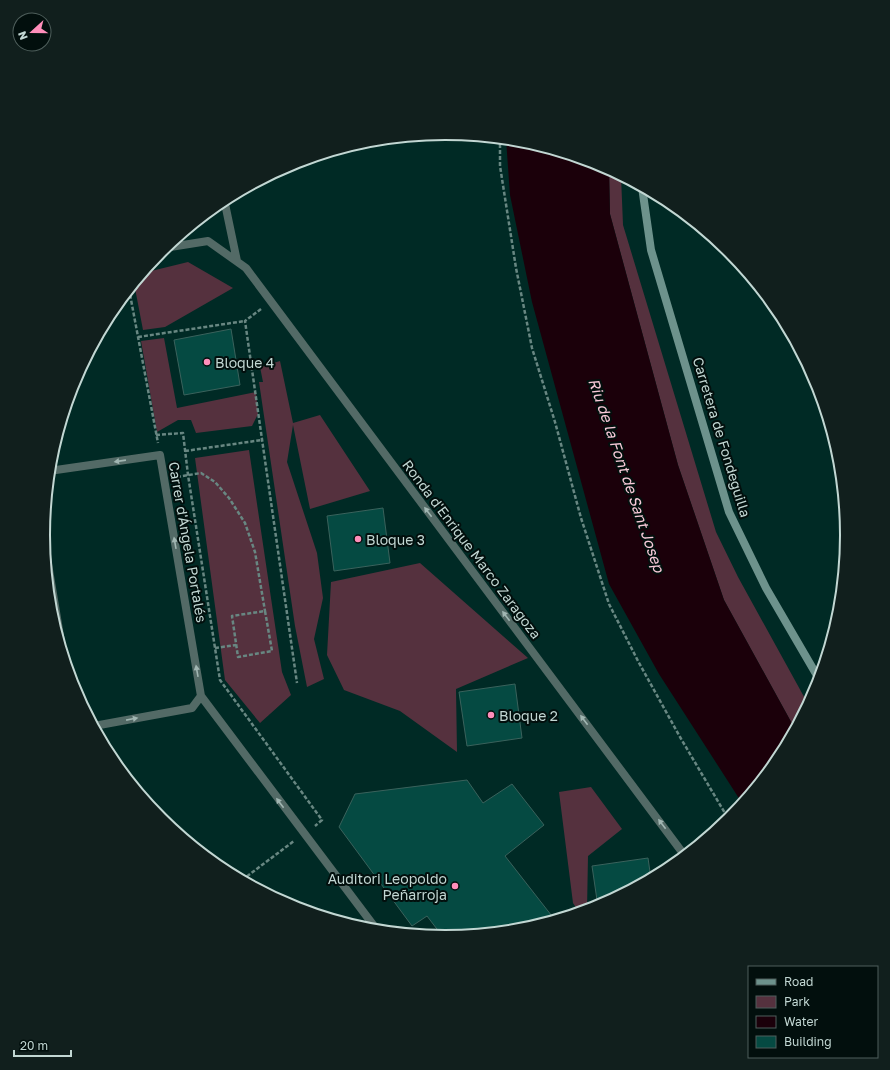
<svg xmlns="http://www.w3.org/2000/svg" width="890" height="1070" font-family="'Golos Text',sans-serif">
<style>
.green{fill:#55313e}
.water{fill:#1b000a}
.building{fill:#054a42;stroke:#3a625c}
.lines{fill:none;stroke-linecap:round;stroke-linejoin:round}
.path{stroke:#688782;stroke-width:2.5;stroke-dasharray:4 2;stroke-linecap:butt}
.minor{stroke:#536a66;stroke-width:8}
.tertiary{stroke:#536a66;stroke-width:8}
.secondary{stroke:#6d928c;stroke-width:8}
.oneway{fill:#a1b6b2}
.poi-dot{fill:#ff8eba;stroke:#020f0d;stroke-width:1.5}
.labels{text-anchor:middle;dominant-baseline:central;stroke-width:4;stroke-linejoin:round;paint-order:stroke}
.poi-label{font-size:14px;fill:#c2d7d3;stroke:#020f0d;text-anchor:start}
.street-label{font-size:14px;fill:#c2d7d3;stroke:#020f0d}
.water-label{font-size:15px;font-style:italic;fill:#f7c9d8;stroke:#020f0d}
.rim{fill:none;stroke:#c2d7d3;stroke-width:2}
</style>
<rect width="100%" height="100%" fill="#002a25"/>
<!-- green -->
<path class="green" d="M609 169 621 176 623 225 716 532 738 577 808 704 795 729 724 600 678 465 610 214Z
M188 262 233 288 165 327 143 330 134 283 143 273Z
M164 338 177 408 256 392 258 414 252 426 196 433 191 420H178L157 432 141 341Z
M280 361 293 423 320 415 370 491 310 509 293 425 287 462 317 553 323 598 314 639 324 679 307 687 295 626 259 382H263L260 367Z
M249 450 282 672 291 695 260 723 225 680 195 458Z
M420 563 528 658 456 689 457 752 400 711 344 690 327 655 331 582Z
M591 787 622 829 588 856 587 910 579 912 573 903 559 792Z"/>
<!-- water -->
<path class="water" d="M506 139 524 141 599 164 609 169 610 214 678 465 724 600 795 729 779 759 742 803 659 674 609 584 532 302 510 195Z"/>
<!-- building -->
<path class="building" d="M231 329 240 385 184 395 174 340Z
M383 508 390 563 334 571 327 516Z
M515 684 522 738 467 746 459 692Z
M467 780 483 803 512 784 544 825 505 856 555 920 523 929 445 937H443L427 916 412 926 339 827 355 794Z
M648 858 651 879 598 907 592 866Z"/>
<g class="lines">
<!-- path -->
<path class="path" d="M500 138V166L516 268 532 348 555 422 581 518 609 604 638 661 680 737 729 820
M129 289 158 443
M261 309 245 321 297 683
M138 337 245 321
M156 435 183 433 188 475 220 680 322 820 315 826
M185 451 262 440
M177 477 201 473 215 482 229 498 245 523 255 552 265 611
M265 611 272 651 238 657 232 616Z
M215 648 236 645
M242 880 294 841"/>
<!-- minor -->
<path class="minor" d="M224 199 237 261
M164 248 208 241 246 268 685 856
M49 471 160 455 201 696 377 930
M94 726 192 708 201 696"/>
<!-- tertiary -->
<path class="tertiary" d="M43 534 63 654"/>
<!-- secondary -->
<path class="secondary" d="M642 187 651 250 729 512 766 588 819 679"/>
</g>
<!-- one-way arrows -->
<defs><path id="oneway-solid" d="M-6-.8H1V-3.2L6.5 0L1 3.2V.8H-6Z"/></defs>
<g class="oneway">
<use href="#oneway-solid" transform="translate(120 461) rotate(172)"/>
<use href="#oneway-solid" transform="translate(428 512) rotate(-127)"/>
<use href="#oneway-solid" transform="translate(175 543) rotate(-100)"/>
<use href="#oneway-solid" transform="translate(506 616) rotate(-127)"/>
<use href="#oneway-solid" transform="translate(197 671) rotate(-100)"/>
<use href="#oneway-solid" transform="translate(132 719) rotate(-11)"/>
<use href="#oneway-solid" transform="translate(584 720) rotate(-127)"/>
<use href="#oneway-solid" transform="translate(280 803) rotate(-127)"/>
<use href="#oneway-solid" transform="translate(662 824) rotate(-127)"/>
</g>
<!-- markers -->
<g class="poi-dot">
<circle cx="207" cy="362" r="4"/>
<circle cx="358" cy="539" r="4"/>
<circle cx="491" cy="715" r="4"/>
<circle cx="455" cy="886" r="4"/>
</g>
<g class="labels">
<!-- poi labels -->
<g class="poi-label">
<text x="215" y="362">Bloque 4</text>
<text x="366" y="539">Bloque 3</text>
<text x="499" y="715">Bloque 2</text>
<text x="447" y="878" text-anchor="end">Auditori Leopoldo<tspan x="447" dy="16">Peñarroja</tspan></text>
</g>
<!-- street labels -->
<g class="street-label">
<text transform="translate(722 437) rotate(73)">Carretera de Fondeguilla</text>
<text transform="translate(188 542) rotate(80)">Carrer d'Ángela Portalés</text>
<text transform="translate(472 549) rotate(53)">Ronda d'Enrique Marco Zaragoza</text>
</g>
<!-- water labels -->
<g class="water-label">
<text transform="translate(627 475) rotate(71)">Riu de la Font de Sant Josep</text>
</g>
</g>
<!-- crop -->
<path d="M0 0H890V1070H0ZM50 535a395 395 0 1 1 790 0a395 395 0 1 1-790 0Z" fill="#111f1d" fill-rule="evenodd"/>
<path class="rim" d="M50 535a395 395 0 1 1 790 0a395 395 0 1 1-790 0Z"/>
<!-- legend -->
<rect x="748" y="966" width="130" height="92" fill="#020f0d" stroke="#4f5f5c"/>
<rect x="756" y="979" width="20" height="6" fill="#6d928c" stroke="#4f5f5c"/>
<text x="784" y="986" font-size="12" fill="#c2d7d3">Road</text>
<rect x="756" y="996" width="20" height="12" fill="#55313e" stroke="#4f5f5c"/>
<text x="784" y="1006" font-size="12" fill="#c2d7d3">Park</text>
<rect x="756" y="1016" width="20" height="12" fill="#1b000a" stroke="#4f5f5c"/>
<text x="784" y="1026" font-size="12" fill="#c2d7d3">Water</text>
<rect x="756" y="1036" width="20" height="12" fill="#054a42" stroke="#4f5f5c"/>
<text x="784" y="1046" font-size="12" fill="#c2d7d3">Building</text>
<!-- north arrow -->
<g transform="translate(32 32) rotate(249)"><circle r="19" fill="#020f0d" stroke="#4f5f5c"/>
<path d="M0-3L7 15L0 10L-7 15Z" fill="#ff8eba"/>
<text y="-6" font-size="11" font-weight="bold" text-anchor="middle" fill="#c2d7d3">N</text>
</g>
<!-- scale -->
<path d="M14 1050v6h57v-6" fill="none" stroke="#c2d7d3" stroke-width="2"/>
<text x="20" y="1050" font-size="12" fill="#c2d7d3" stroke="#020f0d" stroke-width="3" paint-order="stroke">20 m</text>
</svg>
